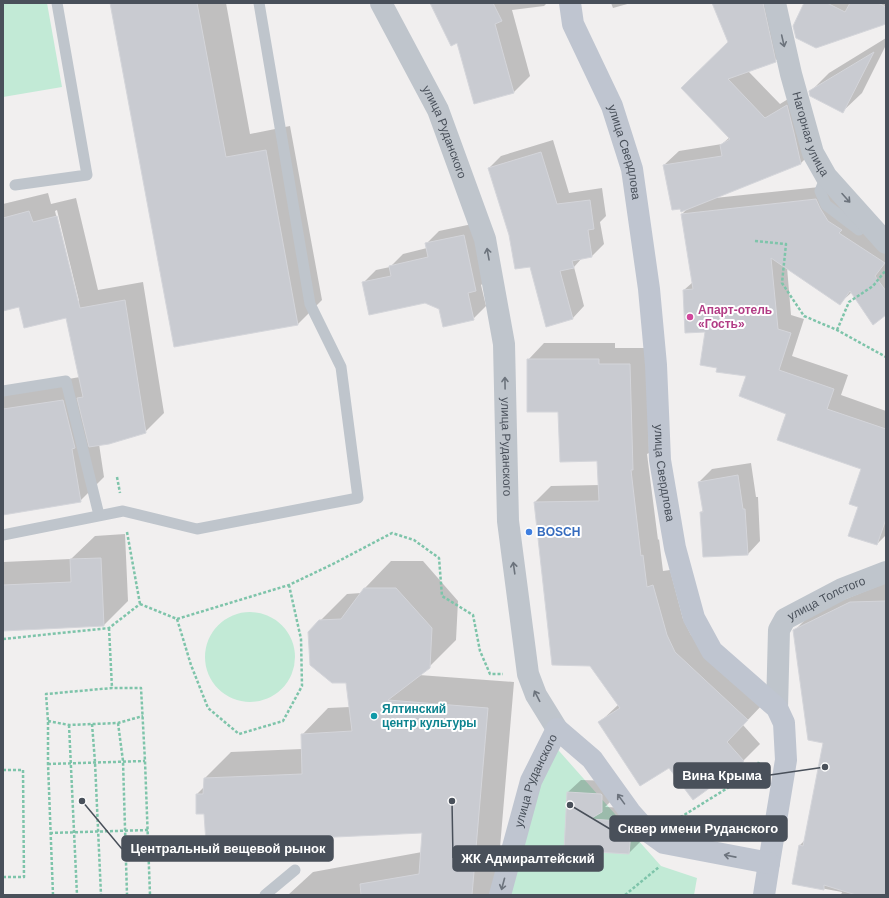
<svg xmlns="http://www.w3.org/2000/svg" width="889" height="898" font-family="Arial,sans-serif">
<style>
.green{fill:#c2ead6}
.shadow{fill:#0003;fill-rule:evenodd}
.building{fill:#c9cbd1;stroke:#d4d5da}
.lines{fill:none;stroke-linecap:round;stroke-linejoin:round}
.path{stroke:#7ec4aa;stroke-width:2.5;stroke-dasharray:3 2;stroke-linecap:butt}
.lane{stroke:#bfc5cc;stroke-width:11}
.street{stroke:#bfc5cc;stroke-width:22}
.secondary{stroke:#bfc5d0;stroke-width:22}
.oneway{stroke:#6c737c}
.oneway2{stroke:#6c737d}
.hotel-dot{fill:#d1479c;stroke:#fff;stroke-width:1.5}
.shop-dot{fill:#3f7fe0;stroke:#fff;stroke-width:1.5}
.culture-dot{fill:#0f9aa8;stroke:#fff;stroke-width:1.5}
.labels{text-anchor:middle;dominant-baseline:central;stroke-width:4;stroke-linejoin:round;paint-order:stroke}
.street-label{font-size:12px;fill:#49505a;stroke:#fff}
.hotel-label{font-size:12px;font-weight:bold;fill:#b23c85;stroke:#fff;text-anchor:start}
.shop-label{font-size:12px;font-weight:bold;fill:#366cbe;stroke:#fff;text-anchor:start}
.culture-label{font-size:12px;font-weight:bold;fill:#0d838f;stroke:#fff;text-anchor:start}
.leader{fill:none;stroke:#49505a;stroke-width:1.5}
.callout-dot{fill:#49505a;stroke:#fff;stroke-width:1.5}
.callout{fill:#49505a;stroke:#49505a;stroke-width:1.5}
.callout-label{font-size:13px;text-anchor:middle;font-weight:bold;fill:#fff}
</style>
<rect width="100%" height="100%" fill="#f1efef"/>
<!-- green -->
<path class="green" d="M3 3H47L62 87 3 97Z
M205 657a45 45 0 1 1 90 0a45 45 0 1 1-90 0Z
M552 743 661 866 697 878 694 895H507Z"/>
<!-- shadow -->
<path class="shadow" d="M111 3H226L250 134 290 126 322 300 298 324Z
M431 3H547L544 6 512 10 530 76 514 92 458 42Z
M611 3H631L613 8Z
M713 3H780L790 47 775 61 748 71 780 104 801 91 815 149 801 163 715 198 829 186 886 241V314L852 292 840 303 787 267 791 315 804 319 792 356 848 375 841 395 886 411V535L877 544 860 507 862 468 787 413 748 376 718 367 706 331 684 290 693 282 682 214 688 208 664 165 679 151 722 144 730 137 682 88 729 42Z
M805 3H886V23Z
M886 38V45L862 93 843 111 810 92 829 73Z
M553 140 569 193 602 188 606 216 600 222 604 244 592 256 582 258 574 267 584 306 572 319 530 266 510 235 489 168 501 156Z
M48 193 51 204 76 198 98 290 143 282 164 413 145 432 99 444 104 477 80 501 3 514V390L80 377 67 317 20 306 3 310V204ZM57 210 79 301H77L55 211Z
M477 223 489 278 481 285 486 306 473 319 440 309 425 302 363 283 376 270 390 267 403 254 427 248 426 244 439 231Z
M544 343H615V348H647L649 453 647 454 658 540 659 539 663 571 670 570 683 619 691 635 764 703 743 725 760 744 744 760 728 773 669 766 600 722 619 704 535 502 551 486 600 485 598 460 559 411 528 360Z
M751 463 756 497H758L760 541 748 554 701 512 704 510 699 482 712 469Z
M125 534 128 601 104 625 3 630V562L71 559 95 536Z
M391 561H423L458 601 456 640 429 667 419 675 514 682 496 895H288L313 872 422 852 423 832 205 814 197 794 204 787 205 778 231 752 302 749V735L328 708 350 707 347 682 320 621 347 594 361 593 365 588Z
M886 583V895H841L842 892 793 883 800 845 805 840 824 742 794 631 813 612Z
M581 780 614 781V798L605 807 634 808 642 840 629 853 565 849 568 792Z"/>
<!-- building -->
<path class="building" d="M110 3H197L226 157 266 150 298 325 174 347Z
M430 3H493L502 21 495 24 514 93 474 104 457 43 451 46Z
M712 3H763L776 62 728 79 765 118 787 105 794 133 801 164 681 212 680 209 672 210 663 165 722 156 720 145 730 139 681 88 728 42Z
M804 3H827L845 12 850 3H878L886 7V24L816 48 796 38 793 26Z
M874 52 843 113 810 96 809 91Z
M541 152 557 204 590 200 594 229 588 230 592 257 572 261 574 268 560 271 573 319 546 327 530 267 515 269 509 235 488 168Z
M816 199 820 208 828 221 842 230 839 233 885 263 875 276 886 291V315L873 325 850 291 840 305 771 258 778 329 791 333 779 370 834 389 827 409 886 429V519L877 545 848 536 858 507 849 504 861 469 777 440 786 414 739 396 746 376 716 372 717 368 700 365 705 332 685 333 683 290 693 289 681 214Z
M29 211 33 222 57 216 80 308 125 300 146 433 109 444 89 447 77 398 83 397 66 318 24 328 19 307 3 311V218Z
M464 235 476 291 468 293 474 320 443 327 439 309 425 303 369 315 362 282 391 276 389 266 428 257 425 243Z
M527 359H599V364H630L633 470H631L641 556 643 555 647 587 653 585 667 635 675 652 748 720 727 742 744 761 729 774 693 800 669 768 640 786 598 722 620 708 590 666 552 665 534 502 599 501 597 461 560 462 558 412H527Z
M63 400 75 448 72 449 81 502 3 515V409Z
M738 475 743 509H745L748 555 703 557 700 512H703L698 482Z
M101 558 104 626 3 631V585L71 582 70 559Z
M364 588H396L432 628 430 668 388 700 488 708 472 895H361L360 884 419 874 422 833 206 843 204 814H196V794H203L204 778 302 774 301 734 352 731 346 683H332L310 665 308 632 319 620 341 619Z
M886 601V895H856L824 885V890L792 884 799 845 803 846 823 743 808 740 793 630 850 602Z
M567 792 601 794 602 795V812L590 819 621 821 631 832 629 854 564 850Z"/>
<g class="lines">
<!-- path -->
<path class="path" d="M755 241 786 244 782 283 804 316 837 330 886 357
M837 330 849 302 873 286 886 270
M117 477 120 493
M127 532 140 604
M140 604 177 619 289 585 333 564 392 533 414 540 439 558 442 596 473 615 480 651 490 674H503
M177 619 191 665 208 708 239 734 283 721 302 686 301 639 289 585
M109 628 112 688
M3 639 109 628 140 604
M48 721 69 725 118 723 143 716
M118 723 123 761 127 895
M92 724 95 762 101 895
M69 725 77 895
M48 764 145 761
M3 770H23L24 877H3
M676 820 755 771 759 762
M50 833 148 830
M53 895 48 764V721L46 694 112 688H141L145 761 150 895
M625 895 659 867"/>
<!-- lane -->
<path class="lane" d="M826 176 820 191 826 205 859 230
M15 185 87 175 57 3
M3 391 66 381 99 515
M3 535 123 511 197 529 358 498 341 367 310 304 259 3
M265 895 295 870"/>
<!-- street -->
<g class="street">
<path id="s1" d="M381 3 438 110 485 239 504 344 508 521 528 674 536 695 557 729"/>
<path id="s2" d="M775 3 791 74 813 153 826 176 886 243"/>
<path id="s3" d="M777 708 779 630 785 619 842 589 886 572"/>
</g>
<!-- secondary -->
<g class="secondary">
<path id="s4" d="M570 3 573 24 612 106 632 169 649 289 656 365 660 460 675 548 694 618 712 651 777 708 784 723 786 760 769 863 764 895"/>
<path id="s5" d="M500 895 531 781 557 729 592 759 630 812 646 830 664 843 769 863"/>
</g>
</g>
<!-- one-way arrows -->
<defs><path id="oneway-shaft" d="M-6 0H5M1.5-3L5.5 0L1.5 3" fill="none" stroke-width="1.6" stroke-linecap="round" stroke-linejoin="round"/></defs>
<g class="oneway">
<use href="#oneway-shaft" transform="translate(783 41) rotate(77)"/>
<use href="#oneway-shaft" transform="translate(846 198) rotate(48)"/>
<use href="#oneway-shaft" transform="translate(488 254) rotate(-100)"/>
<use href="#oneway-shaft" transform="translate(505 383) rotate(-91)"/>
<use href="#oneway-shaft" transform="translate(514 568) rotate(-98)"/>
<use href="#oneway-shaft" transform="translate(537 696) rotate(-117)"/>
</g>
<g class="oneway2">
<use href="#oneway-shaft" transform="translate(621 799) rotate(-126)"/>
<use href="#oneway-shaft" transform="translate(730 856) rotate(-169)"/>
<use href="#oneway-shaft" transform="translate(503 884) rotate(105)"/>
</g>
<!-- markers -->
<circle class="hotel-dot" cx="690" cy="317" r="4"/>
<circle class="shop-dot" cx="529" cy="532" r="4"/>
<circle class="culture-dot" cx="374" cy="716" r="4"/>
<g class="labels">
<!-- street labels -->
<g class="street-label">
<text stroke="none"><textPath href="#s1" startOffset="144">улица Руданского</textPath></text>
<text stroke="none"><textPath href="#s2" startOffset="136">Нагорная улица</textPath></text>
<text stroke="none"><textPath href="#s4" startOffset="160">улица Свердлова</textPath></text>
<text stroke="none"><textPath href="#s1" startOffset="468">улица Руданского</textPath></text>
<text stroke="none"><textPath href="#s4" startOffset="484">улица Свердлова</textPath></text>
<text stroke="none"><textPath href="#s3" startOffset="137">улица Толстого</textPath></text>
<text stroke="none"><textPath href="#s5" startOffset="120">улица Руданского</textPath></text>
</g>
<!-- hotel labels -->
<g class="hotel-label">
<text x="698" y="310">Апарт-отель<tspan x="698" dy="14">«Гость»</tspan></text>
</g>
<!-- shop labels -->
<g class="shop-label">
<text x="537" y="532">BOSCH</text>
</g>
<!-- culture labels -->
<g class="culture-label">
<text x="382" y="709">Ялтинский<tspan x="382" dy="14">центр культуры</tspan></text>
</g>
</g>
<!-- callouts -->
<path class="leader" d="M825 767L770 775M570 805L610 829M82 801L122 849M452 801L453 858"/>
<g class="callout-dot">
<circle cx="825" cy="767" r="4"/>
<circle cx="570" cy="805" r="4"/>
<circle cx="82" cy="801" r="4"/>
<circle cx="452" cy="801" r="4"/>
</g>
<g class="callout">
<rect x="674" y="763" width="96" height="25" rx="4"/>
<rect x="610" y="816" width="177" height="25" rx="4"/>
<rect x="122" y="836" width="211" height="25" rx="4"/>
<rect x="453" y="846" width="150" height="25" rx="4"/>
</g>
<g class="callout-label">
<text x="722" y="780">Вина Крыма</text>
<text x="698" y="833">Сквер имени Руданского</text>
<text x="228" y="853">Центральный вещевой рынок</text>
<text x="528" y="863">ЖК Адмиралтейский</text>
</g>
<!-- border -->
<rect width="889" height="898" fill="none" stroke="#49505a" stroke-width="8"/>
</svg>
